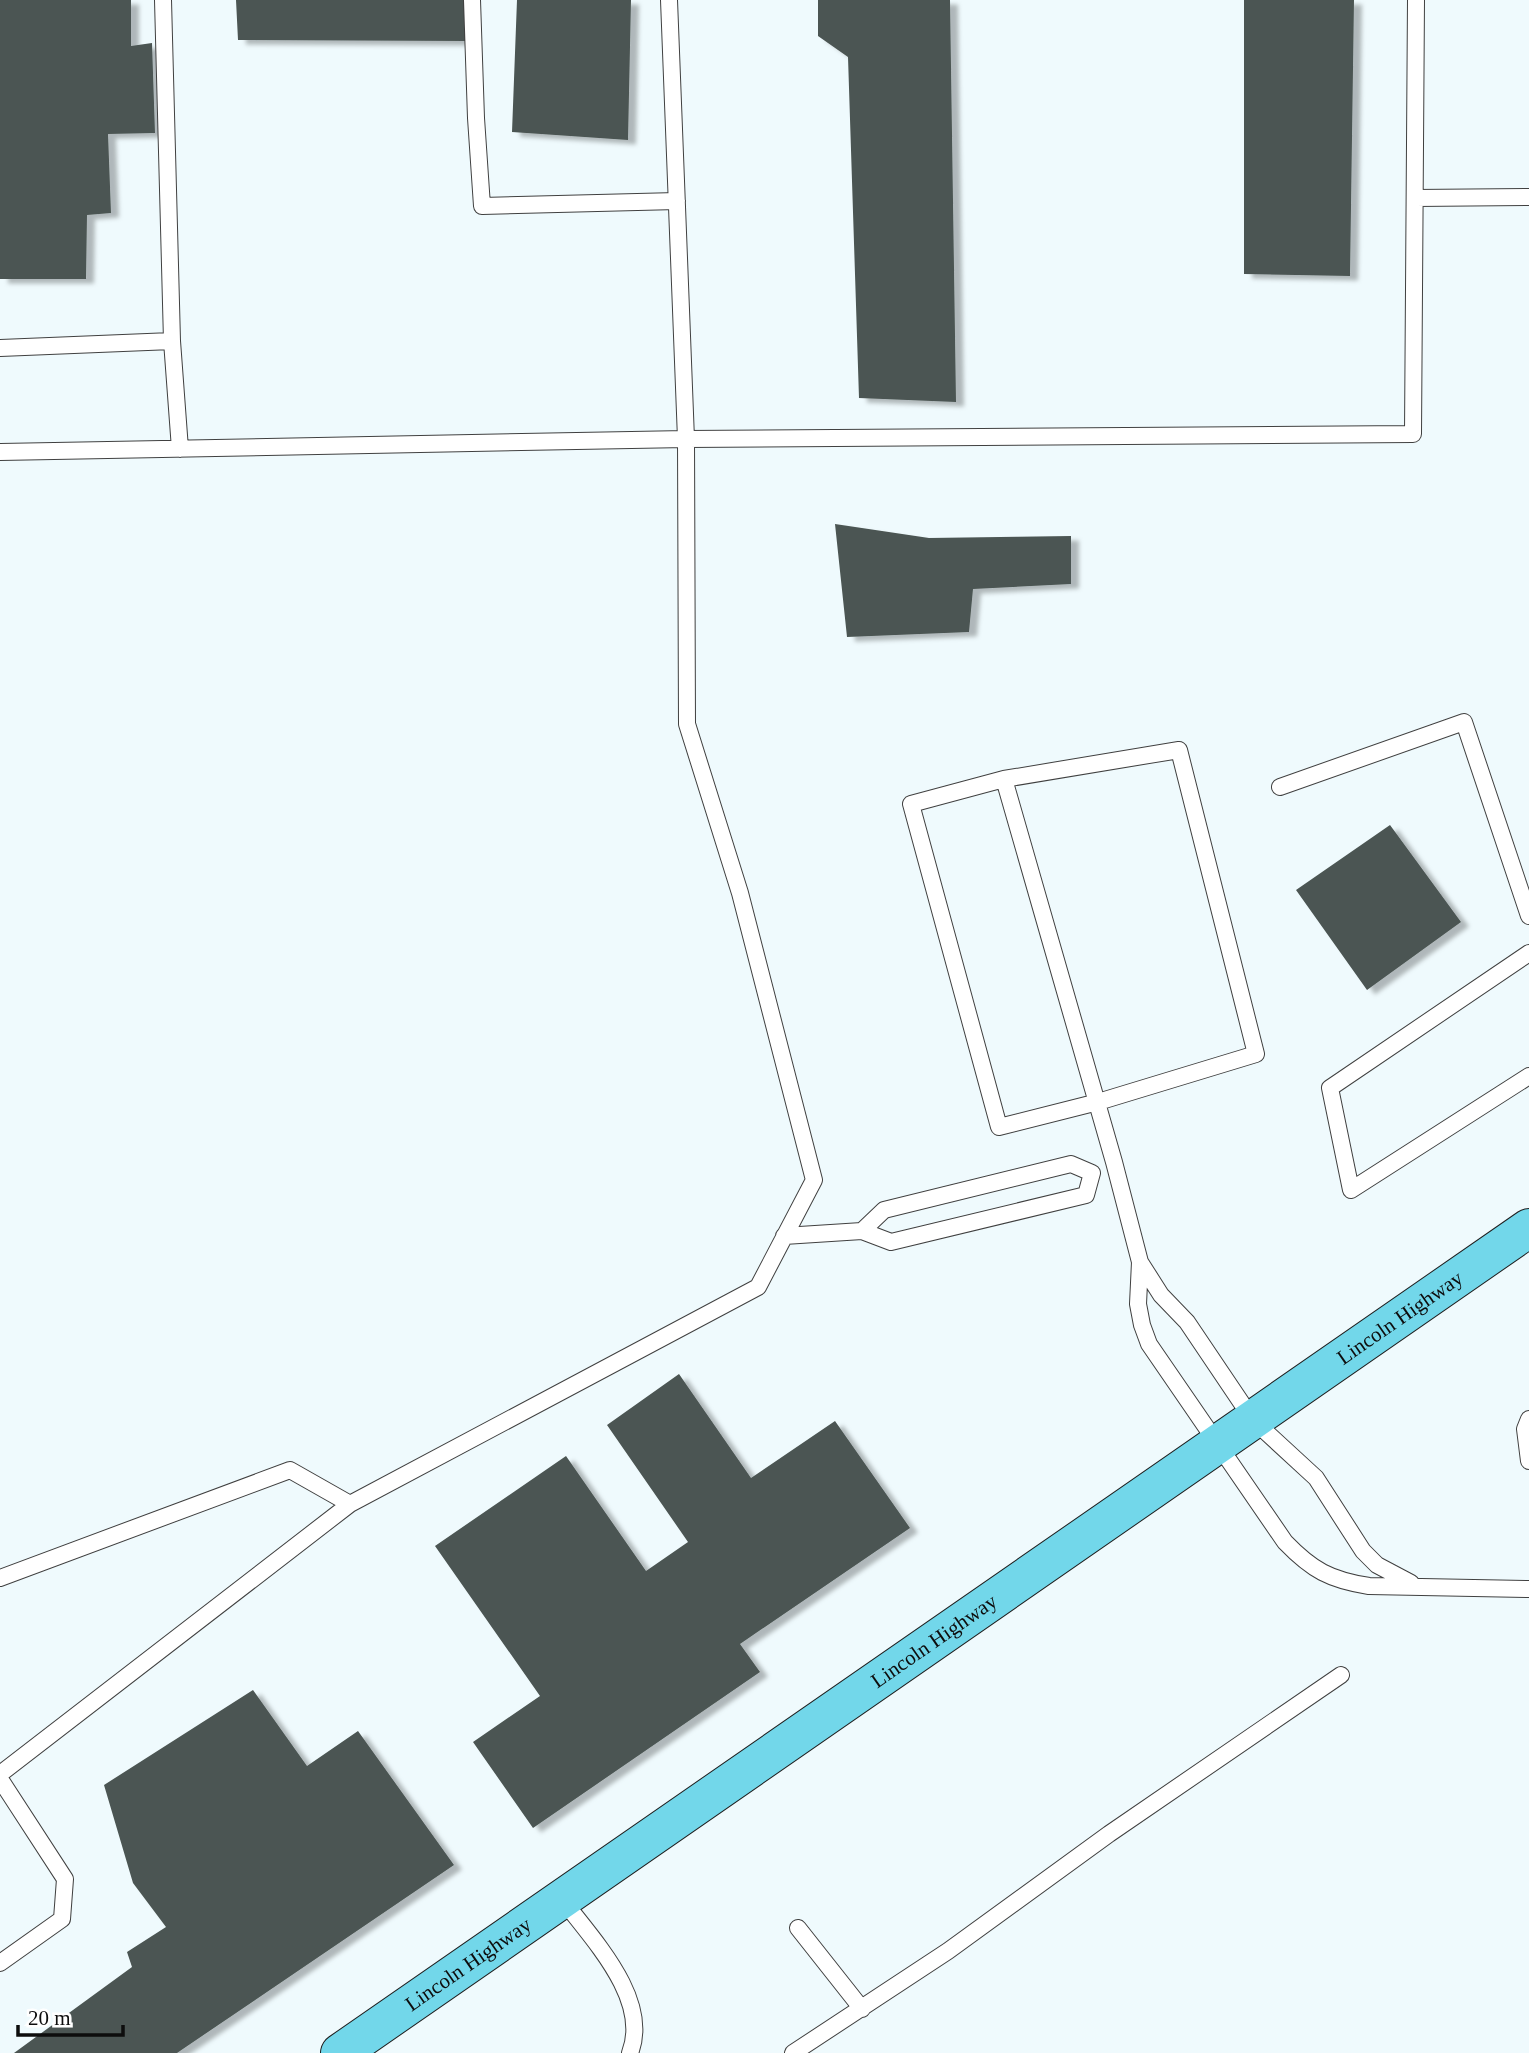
<svg xmlns="http://www.w3.org/2000/svg" width="1529" height="2053" font-family="'Times New Roman',serif">
<style>
.building{fill:#4b5552;filter:url(#shadow)}
.lines{fill:none;stroke-linecap:round;stroke-linejoin:round}
.lane-casing{stroke:#404040;stroke-width:18}
.primary-casing{stroke:#1e1e1e;stroke-width:40}
.lane{stroke:#fff;stroke-width:16}
.primary{stroke:#72d7ea;stroke-width:38}
.labels{text-anchor:middle;dominant-baseline:central;stroke-width:7;stroke-linejoin:round;paint-order:stroke}
.street-label{font-size:21px;fill:#0d0d0d;stroke:#fff}
</style>
<defs>
<filter id="shadow"><feDropShadow dx="8" dy="4.5" stdDeviation="2" flood-color="#0004"/></filter>
</defs>
<rect width="100%" height="100%" fill="#effafd"/>
<!-- building -->
<path class="building" d="M0 0H131V46L152 43 155 133 108 134 111 213 87 215 86 279H0Z
M236 0H465L467 41 238 40Z
M517 0H631L628 140 512 132Z
M818 0H950L956 402 859 398 848 57 818 36Z
M1244 0H1354L1350 276 1244 274Z
M835 524 929 538 1071 536V584L973 589 969 632 847 637Z
M1390 825 1461 922 1367 990 1296 890Z
M679 1374 751 1478 835 1421 910 1528 740 1644 760 1672 533 1828 473 1742 540 1696 435 1546 566 1456 646 1571 688 1542 607 1425Z
M253 1690 307 1766 358 1731 454 1865 177 2053H14L132 1967 127 1952 166 1927 133 1883 104 1785Z"/>
<g class="lines">
<!-- lane casing -->
<g class="lane-casing">
<path id="lane" d="M163 0 172 341
M472 0 476 118 482 206 677 201
M1415 198 1529 197
M0 348 172 341 180 449
M0 452 686 439 1413 434 1416 0
M1004 779 1179 750 1256 1054 1098 1102 999 1127 911 804 1004 779 1114 1162 1140 1262 1138 1304 1142 1325 1149 1344 1285 1542C1312 1570 1330 1580 1369 1586L1529 1589
M1280 787 1464 722 1529 916
M1529 953 1330 1088 1351 1190 1529 1076
M784 1236 862 1231 891 1242 1086 1195 1092 1173 1071 1164 884 1210 862 1231
M1140 1262 1161 1295 1187 1322 1253 1420 1316 1478 1363 1551 1377 1565 1411 1583
M1529 1419 1525 1429 1529 1461
M0 1578 290 1470 350 1504 758 1287 814 1180 740 893 687 724 686 439 669 0
M0 1774 350 1504
M0 1779 65 1879 62 1919 0 1963
M562 1899C592 1939 651 1999 630 2053
M798 1928 862 2009
M793 2053 948 1951 1109 1834 1341 1675"/>
</g>
<!-- primary casing -->
<g class="primary-casing">
<g id="primary">
<path id="s1" d="M340 2053 1529 1228"/>
</g>
</g>
<!-- lane -->
<use href="#lane" class="lane"/>
<!-- primary -->
<use href="#primary" class="primary"/>
</g>
<g class="labels">
<!-- street labels -->
<g class="street-label">
<text stroke="none"><textPath href="#s1" startOffset="1290">Lincoln Highway</textPath></text>
<text stroke="none"><textPath href="#s1" startOffset="723">Lincoln Highway</textPath></text>
<text stroke="none"><textPath href="#s1" startOffset="156">Lincoln Highway</textPath></text>
</g>
</g>
<!-- scale -->
<path d="M18 2025v10h105v-10" fill="none" stroke="#0d0d0d" stroke-width="3.5"/>
<text x="28" y="2025" font-size="21" fill="#0d0d0d" stroke="#ffffff" stroke-width="5" paint-order="stroke">20 m</text>
</svg>
